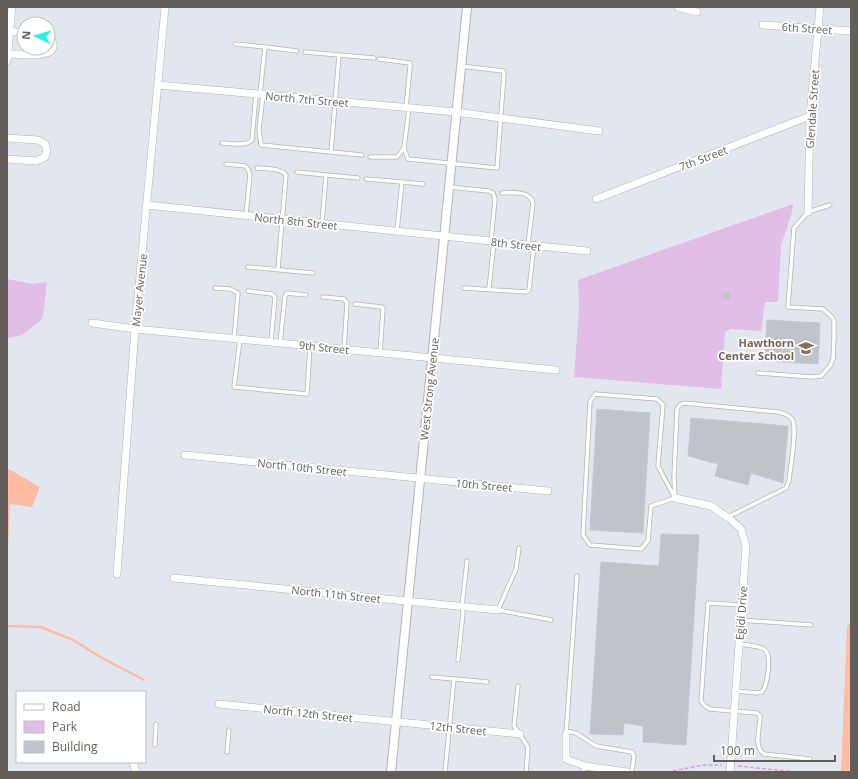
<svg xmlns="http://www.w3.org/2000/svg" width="858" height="779" font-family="'Open Sans',sans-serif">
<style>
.green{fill:#e1bde8}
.water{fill:#ffbca2}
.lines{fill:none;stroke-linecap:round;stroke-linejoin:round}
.stream{stroke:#ffbca2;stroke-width:2.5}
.canal{stroke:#ffbca2;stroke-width:8}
.building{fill:#bfc4ca;stroke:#c0c9d4}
.service-casing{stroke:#b6b2ae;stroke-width:5}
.minor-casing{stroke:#b6b2ae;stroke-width:8}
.tertiary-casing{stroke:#b6b2ae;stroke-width:10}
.path{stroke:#db9fd5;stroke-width:1.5;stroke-dasharray:4 2;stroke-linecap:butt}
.service{stroke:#fff;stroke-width:3.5}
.minor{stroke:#fff;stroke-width:7}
.tertiary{stroke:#fff;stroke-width:8}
.labels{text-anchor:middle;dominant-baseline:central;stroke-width:3.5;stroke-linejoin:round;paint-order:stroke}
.street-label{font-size:11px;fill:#645e5b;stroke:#fff}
.education-label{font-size:11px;font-weight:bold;fill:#785e54;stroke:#fff;text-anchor:end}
</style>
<rect width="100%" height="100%" fill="#e2e7ef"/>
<!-- green -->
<path class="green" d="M793 204 792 213 781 245 778 302H765L761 331 731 329 725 332 721 389 574 377 579 308 578 280Z
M7 279 32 284 47 282 43 315 41 320 22 335 7 338Z"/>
<!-- water -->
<path class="water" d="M7 468 40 487 32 507 10 504 7 569Z"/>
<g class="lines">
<!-- stream -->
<path class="stream" d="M7 626 41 627 73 640 102 658 144 680"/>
<!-- canal -->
<path class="canal" d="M845 772 851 628"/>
</g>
<!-- building -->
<path class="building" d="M723.5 296a3.5 3.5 0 1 1 7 0a3.5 3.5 0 1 1-7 0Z
M767 320 820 323 818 364 765 361Z
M597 409 650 413 643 533 590 530Z
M691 418 788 426 783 483 751 473 748 485 715 476 718 464 688 456Z
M661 534 699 535 686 745 643 742V726L624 723 623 735 590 734 601 562 659 566Z"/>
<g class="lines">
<!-- service casing -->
<g class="service-casing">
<path id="service" d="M235 44 265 47
M305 52 339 55
M379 59 410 63V67L406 108
M260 94 265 47 297 51
M263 95 259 130 261 145 331 152 339 55 374 58
M409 108 404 148 408 159 497 168 504 73 503 71 461 66
M222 143C231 143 245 147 252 140L256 94
M331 152 362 155
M370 157H397L404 148
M226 164 245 166 248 169 250 175 246 215
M257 168C267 169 280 168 286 175L278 269
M297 172 326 175 322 223
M326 175 358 178
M366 179 402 182
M449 187 489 191 493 193 495 199 491 241
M502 193C512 193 530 190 533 203L528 245
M397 231 402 182 423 184
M248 267 313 273
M215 288 230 289 238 293 234 338
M464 288 526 292 529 290 534 245
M489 289 494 241
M248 291 272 294 275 297 271 342
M323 297 344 299 347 303 344 349
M355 304 382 307 383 309 380 353
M240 339 234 387 307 394 310 346
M280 343 285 296 287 293 306 295
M758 373 812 377 821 376 830 366 833 359 834 337V321L832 317 823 309 788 307 794 228 808 212 830 205
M595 394 657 399 663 405 658 466 675 498 651 506 648 541 641 549 590 545 583 535 590 402Z
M675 497 674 477 677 409 680 405 684 403 778 412C783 413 788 414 792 419 798 427 790 469 789 481L786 488 728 517
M519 548 516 569 498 610 551 620
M742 605 708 603 701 701 705 706 710 709 757 713 760 716V720C759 731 754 747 764 754L810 759
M741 620 811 625
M458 660 463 613 462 606 467 561
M432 677 454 679 445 772
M454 679 487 682
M518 686 514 726 528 747 526 772
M736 691 757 693 762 692C767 685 773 655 764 649 760 646 745 645 739 644
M566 731 576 733 596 746 632 752 634 756 632 772
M566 735 577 576
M155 745 156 724
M227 752 229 730
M583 772 585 766"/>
</g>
<!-- minor casing -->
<g class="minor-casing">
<path id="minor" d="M678 7 697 12
M763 25 851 31
M9 31 24 33
M8 54C17 54 51 59 53 47 54 43 51 39 48 37
M7 61 12 7
M158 85 456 112 599 131
M7 138 38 140 45 144 47 150 45 157 36 161 7 159
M596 199 810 116
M147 205 587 251
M808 212 810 116 820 7
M92 323 135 329 556 370
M185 455 548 491
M675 498 711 506 730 519 741 529 746 546 730 772
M117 574 135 329 165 7
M174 578 498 610
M219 704 520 734
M566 735V759L585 766 627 772
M133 762 136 772"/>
</g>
<!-- tertiary casing -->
<g class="tertiary-casing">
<path id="tertiary" d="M391 772 467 7"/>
</g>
<!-- path -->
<path class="path" d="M738 766 795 772
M667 772 704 765H722"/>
<!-- service -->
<use href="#service" class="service"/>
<!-- minor -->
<use href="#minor" class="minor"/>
<!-- tertiary -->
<use href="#tertiary" class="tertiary"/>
</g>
<!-- icons -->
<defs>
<g id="school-bare" transform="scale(1.2)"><path d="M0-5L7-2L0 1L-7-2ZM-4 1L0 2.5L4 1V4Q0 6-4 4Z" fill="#8d6e63" stroke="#fff" stroke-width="2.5" paint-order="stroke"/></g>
</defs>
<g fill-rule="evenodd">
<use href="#school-bare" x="806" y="348"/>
</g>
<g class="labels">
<!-- street labels -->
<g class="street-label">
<text transform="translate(807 28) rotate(4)">6th Street</text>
<text transform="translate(307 99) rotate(5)">North 7th Street</text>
<text transform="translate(812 109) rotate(-86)">Glendale Street</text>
<text transform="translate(703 158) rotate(-21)">7th Street</text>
<text transform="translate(296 221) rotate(6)">North 8th Street</text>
<text transform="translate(516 244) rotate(6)">8th Street</text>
<text transform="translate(139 290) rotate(-84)">Mayer Avenue</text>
<text transform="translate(324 347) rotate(6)">9th Street</text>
<text transform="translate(429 389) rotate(-84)">West Strong Avenue</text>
<text transform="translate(302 467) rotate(6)">North 10th Street</text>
<text transform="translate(484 485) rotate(5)">10th Street</text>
<text transform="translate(336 594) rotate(6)">North 11th Street</text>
<text transform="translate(741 613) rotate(-86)">Egidi Drive</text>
<text transform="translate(308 713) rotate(6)">North 12th Street</text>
<text transform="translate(458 728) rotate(6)">12th Street</text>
</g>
<!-- education labels -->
<g class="education-label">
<text x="794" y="342">Hawthorn<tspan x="794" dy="13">Center School</tspan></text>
</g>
</g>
<!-- border -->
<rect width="858" height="779" fill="none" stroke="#645e5b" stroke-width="16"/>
<!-- legend -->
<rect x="16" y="691" width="130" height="72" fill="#ffffff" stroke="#c1bfbd"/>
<rect x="24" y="704" width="20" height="6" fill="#ffffff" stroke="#c1bfbd"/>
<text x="52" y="711" font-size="12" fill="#645e5b">Road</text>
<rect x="24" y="721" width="20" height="12" fill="#e1bde8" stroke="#c1bfbd"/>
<text x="52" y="731" font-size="12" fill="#645e5b">Park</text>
<rect x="24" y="741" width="20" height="12" fill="#bfc4ca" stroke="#c1bfbd"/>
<text x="52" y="751" font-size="12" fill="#645e5b">Building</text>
<!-- north arrow -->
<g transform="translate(36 36) rotate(275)"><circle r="19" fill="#ffffff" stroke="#c1bfbd"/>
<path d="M0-3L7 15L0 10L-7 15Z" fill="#21f6e4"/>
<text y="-6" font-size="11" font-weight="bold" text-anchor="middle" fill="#645e5b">N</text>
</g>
<!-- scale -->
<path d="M714 755v6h121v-6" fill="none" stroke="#645e5b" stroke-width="2"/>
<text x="720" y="755" font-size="12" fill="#645e5b" stroke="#ffffff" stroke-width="3" paint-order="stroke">100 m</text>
</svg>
